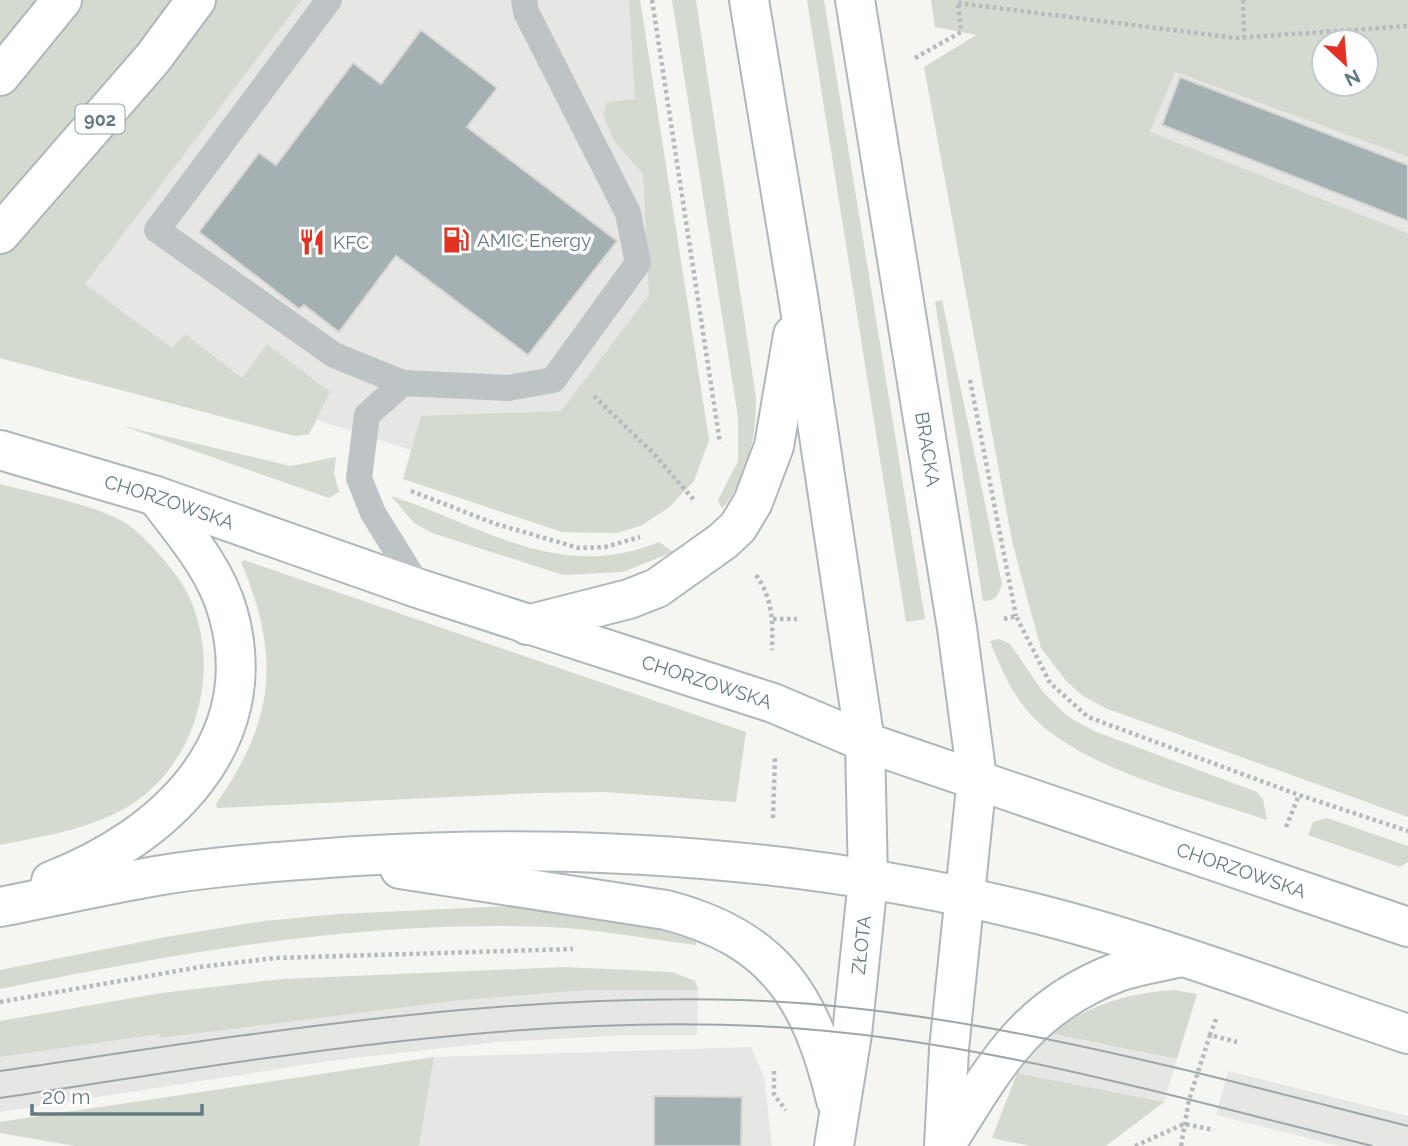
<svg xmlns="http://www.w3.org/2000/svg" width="1408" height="1146" font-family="Raleway,sans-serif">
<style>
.built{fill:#e6e6e5}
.green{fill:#d5dad0;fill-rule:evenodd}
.building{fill:#a5b0b3;stroke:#d6d6d4;stroke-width:2}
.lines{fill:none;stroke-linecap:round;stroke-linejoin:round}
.secondary-casing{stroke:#b0b7ba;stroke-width:42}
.primary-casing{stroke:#afb6b8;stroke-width:42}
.path{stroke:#b6babc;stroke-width:4.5;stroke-dasharray:3.5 3.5;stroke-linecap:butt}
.lane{stroke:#bec3c5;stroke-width:26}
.secondary{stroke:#fff;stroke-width:38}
.primary{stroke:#fff;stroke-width:38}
.tram{stroke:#9da6a9;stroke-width:2}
.labels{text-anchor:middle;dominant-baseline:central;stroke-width:7;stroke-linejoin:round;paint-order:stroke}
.shield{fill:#fff;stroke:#92a2a8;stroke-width:2}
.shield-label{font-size:18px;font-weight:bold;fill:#647a82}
.poi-label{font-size:19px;fill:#647a82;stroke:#fff;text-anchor:start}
.street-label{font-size:19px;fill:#647a82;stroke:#fff}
</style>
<rect width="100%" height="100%" fill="#f5f5f1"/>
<!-- built -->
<path class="built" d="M302 0H640L709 440 694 481 668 508 642 525 617 533 562 532 403 479 411 450 317 420 309 434 295 436 3 359 84 284Z
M1174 72 1408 157V233L1150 133Z
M589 990H698L697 1035H631L497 1042 336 1060 0 1112V1057L160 1034 162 1038 462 1000Z
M1049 1033 1177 1059 1164 1102 1017 1073Z
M751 1047 764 1077 772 1146H419L434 1057Z
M1228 1071 1408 1116V1146H1339L1216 1115Z"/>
<!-- green -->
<path class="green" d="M0 0H302L85 284 172 348 185 334 242 378 267 344 330 392 309 434 295 436 0 358Z
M629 0H640L709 440 694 481 668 508 642 525 617 533 562 532 403 479 421 416 561 411 649 295 643 174 614 141 603 114 607 102 635 99Z
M672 0H696L756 397C756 438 749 476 722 509L718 500 738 461V417Z
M807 0H824L925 619 906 622Z
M931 0H1408V157L1175 72 1150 132 1408 233V817L1105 708 1083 696 1067 682 1041 648 1027 598 1012 541 924 67 976 35 935 27ZM1324 42H1366V84H1324Z
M942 300 1002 584C998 596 996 601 983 601L935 302Z
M123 426 291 466 336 457 334 473 339 492 329 498Z
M0 484C40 495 86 502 122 521 135 528 148 542 158 553 172 569 186 586 193 606 220 676 195 763 132 804 93 829 44 836 0 845Z
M391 496C484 526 559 583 659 542L673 552 623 572 563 575 432 533 414 523Z
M244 560 746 732 736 802 606 792 536 793 217 808 216 804C275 720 281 657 241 562Z
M999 639 1010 644 1043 692 1067 716 1094 731 1257 792 1263 799 1267 820C1197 796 1090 772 1036 720 1014 699 1001 669 990 641Z
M1327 818 1408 846V862L1400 867 1308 835 1313 822Z
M512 906C576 908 636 921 696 941V945C646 939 599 929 548 927 363 920 181 952 0 989V970L166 937 264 921 339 914Z
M564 967 672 972 695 981 698 990H589L462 1000 161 1038 160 1034 0 1057V1021L161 993 282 979Z
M1175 990 1197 994 1177 1059 1049 1033C1091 1005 1125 993 1175 990Z
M434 1057 419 1146H75L0 1133V1122Z
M1017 1073 1164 1102 1106 1146H1030L992 1138Z"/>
<!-- building -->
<path class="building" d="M421 30 497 88 467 127 617 241 528 355 396 256 339 332 304 305 299 309 199 232 259 153 276 165 353 63 381 84Z
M1180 77 1408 165V221L1162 125Z
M654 1096 742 1097 741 1146H654Z"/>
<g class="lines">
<!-- secondary casing -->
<g class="secondary-casing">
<g id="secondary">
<path d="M749 0 799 302 865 742 868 880 852 1034 834 1146"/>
<path id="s1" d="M855 0 957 628 977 778 949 1049 944 1146"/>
<path id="s2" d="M0 450 156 496 420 589 773 703 865 742 1408 927"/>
<path d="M527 625 629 599 657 588 723 541 738 527 753 502 774 446 793 335"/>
<path d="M400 869 666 910C774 938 811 996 836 1100"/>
<path d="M51 881C163 838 265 744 228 613 216 569 183 532 156 496"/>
<path d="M0 907C52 897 104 885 156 876 222 865 290 861 357 856 583 842 810 858 1030 912 1159 944 1283 992 1408 1034"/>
<path d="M945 1146C995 1066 1025 1007 1118 972 1138 965 1160 962 1181 957"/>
</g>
</g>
<!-- primary casing -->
<g class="primary-casing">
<path id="primary" d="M0 76 62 0
M0 234 153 58 196 0"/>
</g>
<!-- path -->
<path class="path" d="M652 0 720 443
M1243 0 1244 37
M958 3 1236 38 1408 26
M915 58 961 32 958 3
M970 380 1016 616
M594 396 652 452 694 500
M411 491 496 524 579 548 605 547 640 537
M756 575C773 599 773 622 772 650
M773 619H797
M1004 619 1016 616 1050 683 1088 717 1299 795 1408 831
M773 818 775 757
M1286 827 1299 795
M0 1002 200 967 275 958 573 949
M1216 1019 1210 1035 1237 1042
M774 1071V1095L786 1110
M1135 1146 1184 1124 1214 1130
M1181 1146 1189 1100 1210 1035"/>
<!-- lane -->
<path class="lane" d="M329 0 157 230 334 355 403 383 508 388 553 380 638 263 628 213 526 12 524 0
M403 383 367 415 359 478 373 513 420 589"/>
<!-- secondary -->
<use href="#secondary" class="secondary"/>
<!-- primary -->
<use href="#primary" class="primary"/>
<!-- tram -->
<path class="tram" d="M0 1071C245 1035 492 993 741 1000 963 1007 1193 1072 1408 1126
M0 1098C254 1060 519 1012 777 1027 978 1039 1177 1097 1372 1146"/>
</g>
<!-- icons -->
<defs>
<g id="fuel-bare" transform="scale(2.1)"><path d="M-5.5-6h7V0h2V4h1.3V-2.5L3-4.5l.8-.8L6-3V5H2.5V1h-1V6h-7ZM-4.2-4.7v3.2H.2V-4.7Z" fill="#e33224" stroke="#fff" stroke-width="2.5" paint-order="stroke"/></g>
<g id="restaurant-bare" transform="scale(2.1)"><path d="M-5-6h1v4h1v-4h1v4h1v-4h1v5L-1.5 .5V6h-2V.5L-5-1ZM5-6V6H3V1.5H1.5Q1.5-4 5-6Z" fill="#e33224" stroke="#fff" stroke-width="2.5" paint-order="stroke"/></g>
</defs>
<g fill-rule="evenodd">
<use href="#fuel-bare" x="456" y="240"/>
<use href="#restaurant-bare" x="312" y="242"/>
</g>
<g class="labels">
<!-- shield labels -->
<rect class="shield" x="75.5" y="104.5" width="49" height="29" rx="5"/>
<g class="shield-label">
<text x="100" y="119">902</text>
</g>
<!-- poi labels -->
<g class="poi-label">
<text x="477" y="240">AMIC Energy</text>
<text x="333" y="242">KFC</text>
</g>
<!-- street labels -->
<g class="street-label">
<text stroke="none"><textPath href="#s1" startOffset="455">BRACKA</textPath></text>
<text stroke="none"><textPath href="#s2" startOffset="177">CHORZOWSKA</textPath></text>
<text stroke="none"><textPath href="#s2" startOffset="744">CHORZOWSKA</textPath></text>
<text stroke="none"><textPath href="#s2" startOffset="1311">CHORZOWSKA</textPath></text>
<text transform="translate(861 945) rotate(-84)">ZŁOTA</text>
</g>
</g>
<!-- north arrow -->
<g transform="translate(1345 63) rotate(154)"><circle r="33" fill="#ffffff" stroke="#c1cacd" stroke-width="2"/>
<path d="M0-5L12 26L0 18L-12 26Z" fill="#e33224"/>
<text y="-10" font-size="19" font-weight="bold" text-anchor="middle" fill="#647a82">N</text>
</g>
<!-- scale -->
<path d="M32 1104v10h170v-10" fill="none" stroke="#647a82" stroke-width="3.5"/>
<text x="42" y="1104" font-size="21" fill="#647a82" stroke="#ffffff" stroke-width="5" paint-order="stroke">20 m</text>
</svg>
